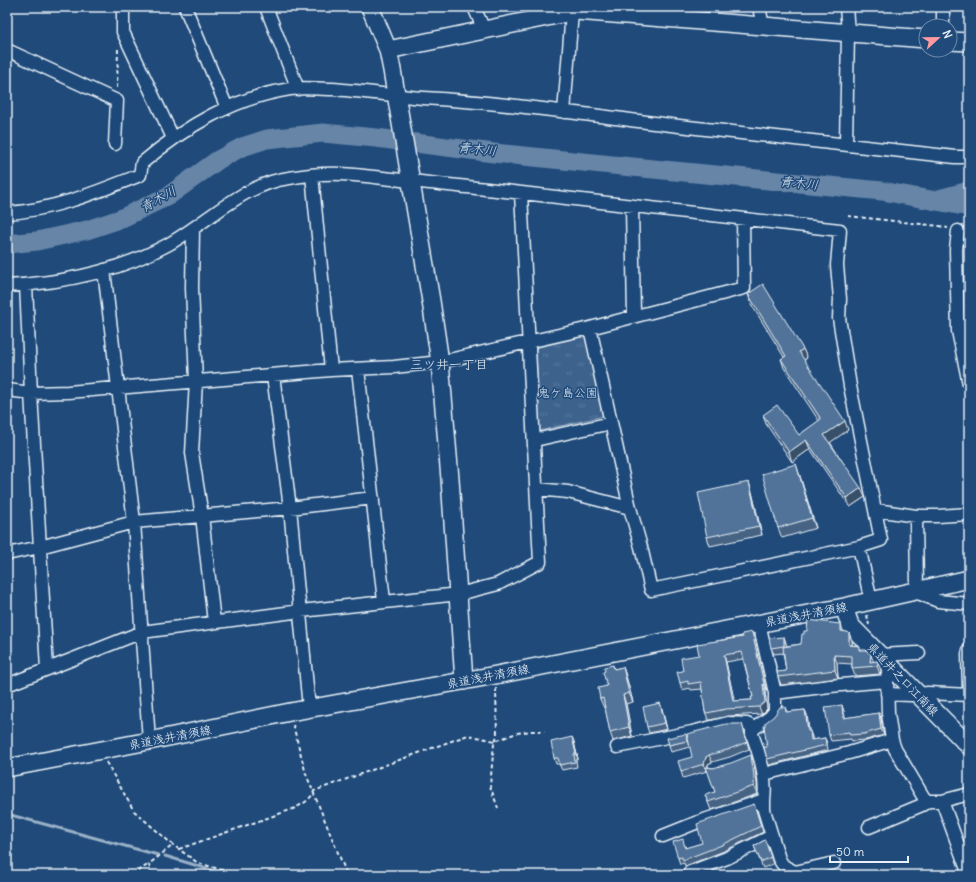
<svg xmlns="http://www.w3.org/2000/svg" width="976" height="882" font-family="Delius,'Klee One',sans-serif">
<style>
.grass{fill:url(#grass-tufts);stroke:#92aac2}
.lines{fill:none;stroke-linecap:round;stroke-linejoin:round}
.stream{stroke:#9ab0c7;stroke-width:3}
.river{stroke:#6685a7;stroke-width:19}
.street-casing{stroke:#e8f1f8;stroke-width:15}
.secondary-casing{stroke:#e8f1f8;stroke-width:20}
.path{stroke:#e8f1f8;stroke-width:2;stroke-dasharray:4 3;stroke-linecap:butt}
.street{stroke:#1f4a7a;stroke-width:12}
.secondary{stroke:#1f4a7a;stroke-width:17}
.wall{fill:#466384;stroke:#e8f1f8;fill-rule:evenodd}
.shaded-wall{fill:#39506b;stroke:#e8f1f8}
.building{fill:#517399;stroke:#e8f1f8;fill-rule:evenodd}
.labels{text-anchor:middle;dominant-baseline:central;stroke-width:3;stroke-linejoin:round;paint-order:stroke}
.park-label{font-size:12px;fill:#d7e3ed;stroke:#1f4a7a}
.street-label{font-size:12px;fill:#e8f1f8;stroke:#1f4a7a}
.water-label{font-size:13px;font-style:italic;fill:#d4e1ec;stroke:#1f4a7a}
.neighbourhood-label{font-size:13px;fill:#e8f1f8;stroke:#1f4a7a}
</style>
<defs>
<pattern id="grass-tufts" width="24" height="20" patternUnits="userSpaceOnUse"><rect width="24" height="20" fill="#3c628c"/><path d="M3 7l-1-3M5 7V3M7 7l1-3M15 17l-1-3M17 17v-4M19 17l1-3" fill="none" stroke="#58799d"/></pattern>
</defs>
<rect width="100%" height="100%" fill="#1f4a7a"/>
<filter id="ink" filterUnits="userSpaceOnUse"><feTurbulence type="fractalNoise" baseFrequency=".025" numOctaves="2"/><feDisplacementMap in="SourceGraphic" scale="8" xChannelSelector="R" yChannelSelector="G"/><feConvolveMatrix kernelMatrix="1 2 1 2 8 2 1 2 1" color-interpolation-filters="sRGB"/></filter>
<g filter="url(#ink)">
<!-- grass -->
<path class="grass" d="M585 336 603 416 539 431 536 347Z"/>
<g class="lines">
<!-- stream -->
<path class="stream" d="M7 814 158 855
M165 856 228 875"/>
<!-- river -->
<path class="river" d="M939 199 969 191
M7 244 37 241 87 230 120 219 168 196 218 160 242 147 267 139 323 133 376 138 494 153 622 166 882 191 969 207"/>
<!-- street casing -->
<g class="street-casing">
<path id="street" d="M123 7V32L173 138
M185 7 227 108
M266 7 298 89
M474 7 484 30
M759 7 763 26
M943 7V26
M7 50 117 101 115 144
M564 112 572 12 570 7
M846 144 848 32 846 7
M312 175 331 370
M632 206 634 316
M7 213C54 210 97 192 140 175L142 163C186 126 233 98 290 89 304 87 318 89 332 89 363 91 394 96 424 98 510 103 595 116 679 126 771 137 863 146 955 157H969
M193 229 192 288 196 381 192 453 202 516 214 622
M958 231 956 250 958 331 969 384
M104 270 134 522 149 741
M26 285 31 393 47 669
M7 286C62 283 120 271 169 244 208 222 243 184 289 178 306 175 324 173 341 174 361 175 381 178 401 180 433 183 464 187 496 190 610 203 725 217 840 230L837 265 840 299 839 318 850 386 881 540 859 547 651 590 641 547 630 508
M358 369 384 601
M273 375 290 508 309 708
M7 390 31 393 68 392 331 370 394 367 440 362 590 328 744 288 743 219
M535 440 611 423
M537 489 568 492 630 508 590 328
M876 510 916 516H938L969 514
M916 516 917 590
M859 547 871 601
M7 554 40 547 134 522 290 508 373 498
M913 591 938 601 969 604
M969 650 968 654 969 690
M879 655 919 653
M887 681 888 713 892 740 895 749 924 798 928 801H942
M7 685 142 632 301 611 459 594 498 584 540 562 521 193
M775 693 830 686 887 681 888 673
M887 694 911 695 928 693 969 695
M617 747 692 732 728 723 747 724 755 728
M764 774 849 753 892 740
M969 794 942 801 969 875
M764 800V810L779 859C786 872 790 866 798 875
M869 827 922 805 928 801
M663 836 698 822 764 800C767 777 760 756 752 734V730L770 717 775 711V693L759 623
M690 872 727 858 772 836
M795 872 834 863"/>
</g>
<!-- secondary casing -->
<g class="secondary-casing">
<path id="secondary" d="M370 7 388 50 392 70 431 301 440 362 450 479 464 681
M950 41 969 42
M388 50 576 11 926 39
M844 607 850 625 969 746
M7 768 149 741 290 712 496 675 844 607 969 579"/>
</g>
<!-- path -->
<path class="path" d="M117 88 118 49
M848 216 939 226 948 228
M867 615 869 625
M496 688 497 736 494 744 490 786 498 808
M293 725 306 774 347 875
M106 762 134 811 173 845 198 863 240 875
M179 849 293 809C301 805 311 800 314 791L468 735 495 741 517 733 531 731H545
M132 875 149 864
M151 875 149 864 173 845"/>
<!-- street -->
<use href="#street" class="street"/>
<!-- secondary -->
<use href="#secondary" class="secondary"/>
</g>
<!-- wall -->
<path class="wall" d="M748 294 803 349 807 358 804 360 848 430 830 442 865 497 850 507 810 449 792 462 766 424 763 415 799 435 819 421 784 368 781 359 784 357 751 304Z
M799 473 816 528 782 538 778 528Z
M752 492 762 535 710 546 707 537Z
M843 631 849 633 852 641V645L859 646 861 650 873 662 877 661 881 671 880 674 855 676 852 668V664L837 663 838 678 781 685 778 677 786 671 783 653 774 654 771 648 784 637 786 643V646L801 644Z
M752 632 755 638 767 691H765L767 709 762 714 728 716 710 720 708 719 705 712 702 689 691 690 690 688 682 690 680 683 683 671 699 655 743 637ZM743 659 753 697 752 700 734 701 726 662Z
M613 665 614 669 623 667 626 676 633 702 626 704 632 736 613 741 610 732 605 707 604 708 600 699 607 686 605 671Z
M660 703 662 709 667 729 649 733 647 727Z
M785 707 787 712 805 710 807 715 809 731 812 737V740L825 738 827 743 828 750 769 765 767 759V747L765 726Z
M844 711 845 718 879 713 881 719 884 735 866 740 852 741 851 739 831 741 829 735Z
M742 724 749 749 730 757 712 762 708 764V767L713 768 754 763 757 784V794L711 810 705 795 715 792 707 769V771L683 778 681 771 692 757Z
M572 737 574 742 578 759 576 760 577 767 562 770 559 764H556L554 758Z
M688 740 690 747 671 752 669 745Z
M754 804 763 832 724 851 685 866 684 863 680 864 678 858 685 845 686 848 702 843Z
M765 840 773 864 763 868 754 846Z"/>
<!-- shaded-wall -->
<path class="shaded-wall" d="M803 349 807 358 802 361 799 352Z
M845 421 848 430 828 444 824 435Z
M806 440 810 449 792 462 789 452Z
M796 464 799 473 816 528 812 518Z
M749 482 752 492 762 535 759 526Z
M861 488 865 497 850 507 847 498Z
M841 625 844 633 841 631Z
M752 632 755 638 767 691 764 684Z
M849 633 852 641V653L849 645Z
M784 637 786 643 787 653 784 647Z
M724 655 726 662 736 708 733 701Z
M834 655 837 663 838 678 835 670Z
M871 655 874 663 870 662Z
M878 663 881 671 880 674 877 666Z
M623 667 626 676 633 702 629 693Z
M763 684 765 691 767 709 762 714 759 707Z
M623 695 626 704 632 736 629 727Z
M660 703 662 709 667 729 665 723Z
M842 705 844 711 846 724 843 718Z
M805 710 807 715 810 737 808 731Z
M879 713 881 719 884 735 881 729Z
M810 731 812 737 813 746 811 740Z
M572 737 574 742 578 759 576 754Z
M709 755 712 762 708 764 707 771 704 764 706 757Z
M751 755 754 763 757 784V794L754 786Z"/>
<!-- building -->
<path class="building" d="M763 284 803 349 799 352 845 421 824 435 861 488 847 498 806 440 789 452 763 415 777 405 799 435 821 419 781 359 786 356 748 294Z
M796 464 812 518 778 528 762 474Z
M749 482 759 526 707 537 698 493Z
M808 620 840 624 841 625V631L847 632 849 633V645L859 646V650H866L871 655 870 662 877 661 878 663 877 666 852 668V656L834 655 835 670 778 677 777 672 786 671 783 647 801 644 802 634H804V631H807Z
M752 632 764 684H763L765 702 759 707 726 709 707 713 705 712 701 682 688 684V681L680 683 677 672 683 671 681 658 699 655 697 644 743 637 742 634ZM742 652 753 697H751L752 700 733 701 724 655Z
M784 637V646L771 648 769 638Z
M613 665 614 669 623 667 629 693 623 695 629 727 610 732 603 698 600 699 598 688 607 686 603 672 605 671 604 667Z
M660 703 665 723 647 727 643 707Z
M842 705 843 718 879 713 881 729 864 734 850 735 849 732 829 735 825 707Z
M780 707H785L786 712 805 710 808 731H810L811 740 825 738 826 745 767 759 764 747H767L764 726H765V723L774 716Z
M726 724H742L747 742 727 750 709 755 706 757 704 764 681 771 678 761 692 757 687 734Z
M686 734 687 741 669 745 667 738Z
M572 737 576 754H574L575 762 560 765 558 758H554L551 742Z
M751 755 754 776V786L708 802 705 795 715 792 706 767 713 768 731 763Z
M754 804 761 826 722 845 683 860 682 857 678 858 673 842 683 839 685 848 702 843 697 824Z
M765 840 771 857 761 862 754 846Z
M784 869 786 870 787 875H773Z
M708 871V875H692Z"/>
</g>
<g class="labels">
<!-- park labels -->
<g class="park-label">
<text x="568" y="392">鬼ケ島公園</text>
</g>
<!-- street labels -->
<g class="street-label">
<text transform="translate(806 614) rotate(-11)">県道浅井清須線</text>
<text transform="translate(488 676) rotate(-11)">県道浅井清須線</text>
<text transform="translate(903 679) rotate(46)">県道井之口江南線</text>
<text transform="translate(170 737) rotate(-11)">県道浅井清須線</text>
</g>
<!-- water labels -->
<g class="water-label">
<text transform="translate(477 149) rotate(6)">青木川</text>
<text transform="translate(799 183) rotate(6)">青木川</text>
<text transform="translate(158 199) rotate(-29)">青木川</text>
</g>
<!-- neighbourhood labels -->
<g class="neighbourhood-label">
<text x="449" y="364">三ツ井一丁目</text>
</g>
</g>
<!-- margin -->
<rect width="976" height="882" fill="none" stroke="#1f4a7a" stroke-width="24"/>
<rect x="12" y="12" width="952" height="858" fill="none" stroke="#e8f1f8" stroke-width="1.5" filter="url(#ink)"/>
<!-- north arrow -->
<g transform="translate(938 38) rotate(68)"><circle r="19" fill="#1f4a7a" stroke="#6f8dac"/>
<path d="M0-3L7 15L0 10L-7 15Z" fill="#ff9aa2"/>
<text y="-6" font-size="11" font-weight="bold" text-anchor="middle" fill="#e8f1f8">N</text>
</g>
<!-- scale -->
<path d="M830 856v6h78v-6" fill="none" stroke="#e8f1f8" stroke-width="2"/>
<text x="836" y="856" font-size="12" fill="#e8f1f8" stroke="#1f4a7a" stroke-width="3" paint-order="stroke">50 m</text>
</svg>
